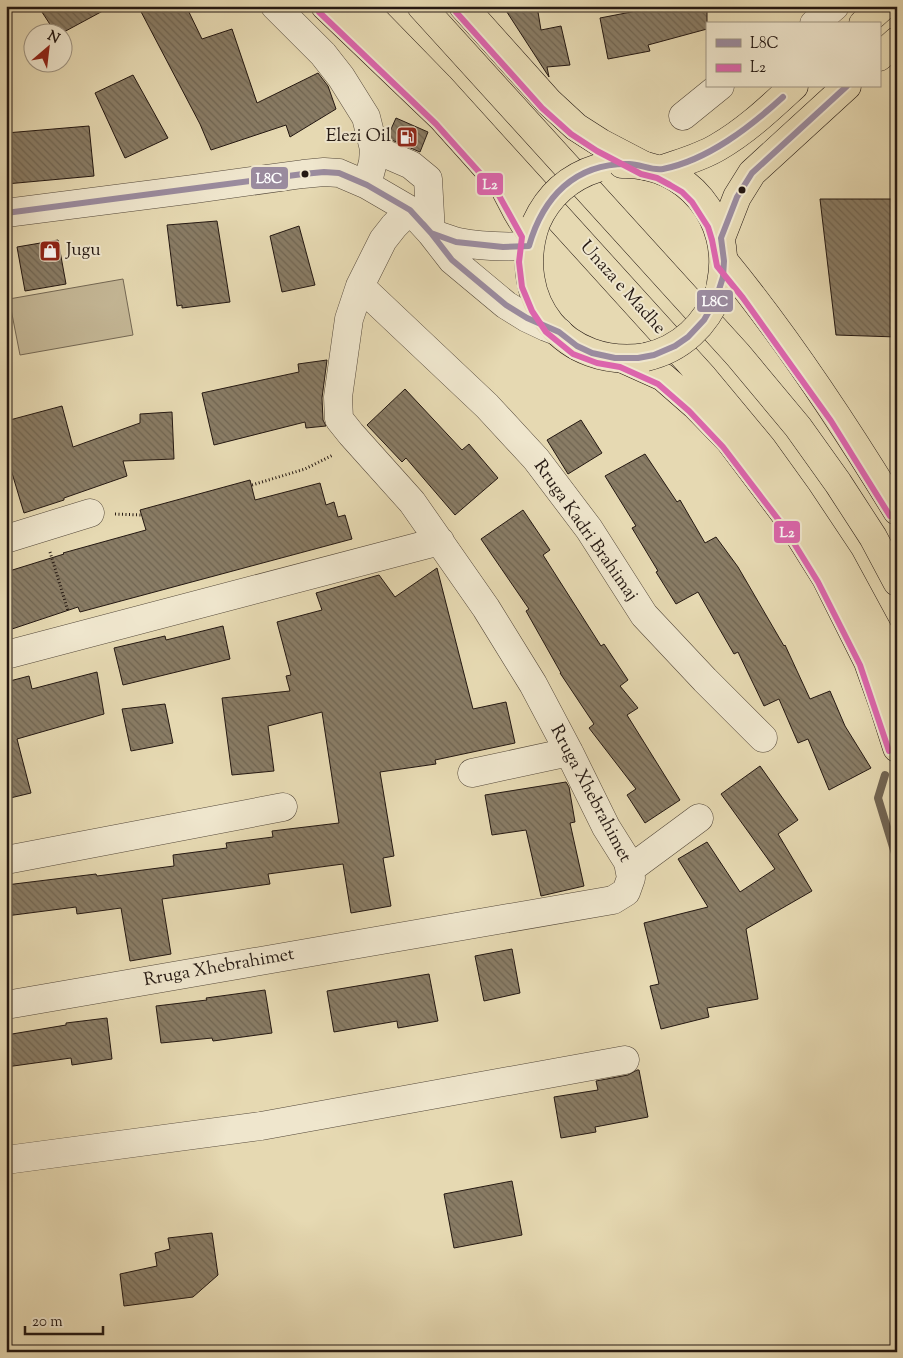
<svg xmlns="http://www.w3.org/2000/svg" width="903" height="1358" font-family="'Sorts Mill Goudy',serif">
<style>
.green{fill:#c5b897;stroke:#746854}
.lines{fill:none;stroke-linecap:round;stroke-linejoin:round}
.stream{stroke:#716452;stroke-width:8}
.building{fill:url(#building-back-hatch);stroke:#241812}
.minor-casing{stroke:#54483a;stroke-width:29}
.major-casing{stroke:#241812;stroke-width:29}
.highway-casing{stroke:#241812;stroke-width:29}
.path{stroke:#241812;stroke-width:3;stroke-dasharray:1 2.5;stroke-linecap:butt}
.minor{stroke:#efe6cd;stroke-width:28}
.major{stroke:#e6d9b2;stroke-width:28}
.highway{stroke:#e6d9b2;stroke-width:28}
.major-bridge-casing{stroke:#241812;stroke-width:29;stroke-linecap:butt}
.major-bridge{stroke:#e6d9b2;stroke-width:28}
.bus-1-casing{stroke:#efe6cd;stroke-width:10}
.bus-2-casing{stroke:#efe6cd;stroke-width:10}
.bus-1{stroke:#9a8b9e;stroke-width:6}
.bus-2{stroke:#dc65ac;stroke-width:6}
.bus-dot{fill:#241812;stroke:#efe6cd;stroke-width:2}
.labels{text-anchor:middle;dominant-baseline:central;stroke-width:4;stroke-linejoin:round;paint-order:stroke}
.poi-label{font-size:18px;fill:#241812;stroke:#efe6cd;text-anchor:end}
.street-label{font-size:18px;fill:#241812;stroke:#efe6cd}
.line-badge{stroke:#efe6cd;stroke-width:2}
.badge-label{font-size:14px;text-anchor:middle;font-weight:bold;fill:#fff}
</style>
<defs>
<pattern id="building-back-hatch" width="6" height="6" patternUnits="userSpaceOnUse" patternTransform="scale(1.25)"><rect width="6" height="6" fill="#897c65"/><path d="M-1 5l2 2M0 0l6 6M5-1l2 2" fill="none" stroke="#706552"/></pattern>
</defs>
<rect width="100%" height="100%" fill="#e6d9b2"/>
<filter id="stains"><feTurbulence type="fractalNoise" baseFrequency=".004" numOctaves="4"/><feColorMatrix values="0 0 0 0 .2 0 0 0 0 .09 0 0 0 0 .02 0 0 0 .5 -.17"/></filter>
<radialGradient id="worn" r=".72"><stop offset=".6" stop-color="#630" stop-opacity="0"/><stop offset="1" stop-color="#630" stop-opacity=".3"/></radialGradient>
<!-- green -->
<path class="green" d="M123 279 133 335 20 355 9 299Z"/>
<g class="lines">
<!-- stream -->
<path class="stream" d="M885 775 878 798 897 860"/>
</g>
<!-- building -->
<path class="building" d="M38 6H112L62 33 55 32Z
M138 6H186L202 39 232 29 257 103 318 73 328 86 336 109 290 137 286 125 211 150 200 124Z
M503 6H537L541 30 561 26 570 65 547 67 549 77Z
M662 6H707V29L648 45 650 51 608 59 600 18Z
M133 75 168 138 125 158 95 93Z
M396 118 428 132 420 152 387 138Z
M89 126 94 176 6 184V133Z
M820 199H897V337L836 335Z
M217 221 230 302 182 308V305L177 306 167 225Z
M299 226 315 285 282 292 270 236Z
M58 240 66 284 25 291 17 247Z
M327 360 322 398 323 420 326 426 306 428 305 422 214 445 202 393 299 372 298 364Z
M405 389 462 450 469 444 498 478 455 515 406 458 402 462 367 425Z
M62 406 73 447 140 423V414L172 412 174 459 123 461 127 476 64 498V500L24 513 6 453V421Z
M581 420 602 453 568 474 547 440Z
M645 454 677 502 680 500 705 543 716 537 738 567 784 646 785 645 810 699 830 691 845 726 871 768 829 790 808 739 798 743 779 699 764 706 738 652 734 654 698 592 676 604 656 572 658 571 632 528 636 526 605 476Z
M250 480 255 500 320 483 326 505 334 502 338 517 345 515 352 539 80 612 78 607 6 631V572L64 554 63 553 146 530 140 510Z
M523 510 550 550 543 555 601 646 604 644 628 680 620 686 638 708 627 715 680 800 645 823 627 795 636 789 589 728 594 724 560 673H561L526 611 529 609 481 539Z
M437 568 473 709 506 702 515 743 435 760 436 764 380 772 394 856 383 858 391 906 351 913 343 864 268 874 270 884 162 899 171 954 130 961 121 908 77 914 76 907 6 916V885L96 874 97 876 174 866 173 855 227 848 226 843 273 837 272 831 339 823 322 712 268 726 274 771 232 775 222 698 290 691 286 676 291 675 277 622 322 610 316 593 379 575 395 597Z
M223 626 230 659 123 685 114 648 165 636 166 640Z
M97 672 104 714 17 739 31 793 6 799V725H9L6 711V682L29 676 32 689Z
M165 704 173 743 131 751 122 709Z
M760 766 798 820 778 834 812 891 746 929 758 999 707 1008 709 1017 661 1029 650 986 659 984 644 923 708 907 678 859 707 842 740 892 775 869 721 794Z
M566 782 569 787 575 822 570 823 584 886 541 896 526 830 492 835 485 795Z
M512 949 520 993 484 1001 475 956Z
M429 974 438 1021 398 1028 397 1021 334 1032 327 991Z
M265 990 272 1033 213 1041 212 1038 161 1043 156 1006 207 1000 206 998Z
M107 1018 112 1059 72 1065 71 1058 6 1067V1035L66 1025V1023Z
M637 1070H639L648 1117 595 1127 596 1132 561 1138 554 1097 598 1090 596 1081 628 1075Z
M512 1181 522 1235 454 1248 444 1194Z
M212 1233 218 1275 193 1297 124 1306 120 1274 157 1266 155 1253 170 1249 168 1238Z"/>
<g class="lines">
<!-- minor casing -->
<g class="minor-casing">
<path id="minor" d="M275 6 323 54 341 77 366 117 374 149 373 162 367 185
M814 24 835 6
M683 116 720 86
M374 149 411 165 428 179 431 233
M6 213 194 189 303 174 324 172 339 173 367 185 410 210 431 233 452 260 506 305 527 318 546 327 559 332
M431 233C440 236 449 240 458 242 481 247 505 247 529 246
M360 286 487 406 536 459 589 529 644 615 705 680 763 738
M6 539 90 513
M6 655 440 541
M472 773 569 752
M6 860 283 807
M630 869 699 818
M6 1005 613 900 626 892 631 878 628 862 606 827 569 752 533 684 486 608 412 502 351 434 339 419 338 397 349 319 360 286 383 240 394 226 410 210
M6 1160 261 1126 625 1060"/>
</g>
<!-- major casing -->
<g class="major-casing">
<path id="major" d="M863 24 883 6
M879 57 897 41
M622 164C687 162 734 220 721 283
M660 170C679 163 700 158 718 147 746 131 770 108 794 86
M536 223C509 300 565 370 646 357
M721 238 737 197 752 173 847 86"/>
</g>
<!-- highway casing -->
<g class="highway-casing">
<path id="highway" d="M325 6 442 118 504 187 517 212 531 235
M361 6 439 86 703 377 762 448 798 498 840 561 878 631 897 672
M421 6 738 355 798 427 838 483 873 537 897 582
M463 6 549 102 576 127 601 143 645 166
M724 261C788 339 844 424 897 511
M623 359 663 377 695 405 730 441 791 522 826 578 868 662 883 704 897 748"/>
</g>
<!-- path -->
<path class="path" d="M252 485 305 469 333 455
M115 514 142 515
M50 552 68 611"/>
<!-- minor -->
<use href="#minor" class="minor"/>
<!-- major -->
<use href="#major" class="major"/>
<!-- highway -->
<use href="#highway" class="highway"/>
<!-- major-bridge casing -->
<g class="major-bridge-casing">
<path id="major-bridge" d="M536 223C548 196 569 177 598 168
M646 357C681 349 706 325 719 292"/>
</g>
<!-- major-bridge -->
<use href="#major-bridge" class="major-bridge"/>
<!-- bus-1 casing -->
<g class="bus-1-casing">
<path id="bus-1" d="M6 213 303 174 324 172 339 173 367 185 410 210 431 233 452 260 506 305 527 318 559 332 577 346 592 353 615 358H638L654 355 675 346 688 337 704 320 716 299 723 277 724 261 721 238 737 197 752 173 847 86
M423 224 431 233 456 242 503 247 529 246C543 197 575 163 629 164 640 164 652 171 663 169 708 160 750 127 783 97"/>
</g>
<!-- bus-2 casing -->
<g class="bus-2-casing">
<path id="bus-2" d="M319 12 436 124 497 192 522 237 519 262 522 287 532 311 546 332 573 354 597 363 620 367 658 384 689 411 723 447 784 527 818 582 860 665 889 751
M456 12 542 108 571 134 597 151 641 174 657 178 670 185 682 192 692 202 708 227 712 240 717 266 743 298 831 421 890 516"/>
</g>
<!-- bus-1 -->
<use href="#bus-1" class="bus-1"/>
<!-- bus-2 -->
<use href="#bus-2" class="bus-2"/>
</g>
<!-- icons -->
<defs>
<g id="fuel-square" transform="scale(1.125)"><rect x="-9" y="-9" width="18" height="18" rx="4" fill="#8f2418" stroke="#efe6cd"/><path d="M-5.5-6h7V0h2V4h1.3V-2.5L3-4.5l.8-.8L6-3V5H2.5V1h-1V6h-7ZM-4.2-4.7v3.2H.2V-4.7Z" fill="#fff"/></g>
<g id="shop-square" transform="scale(1.125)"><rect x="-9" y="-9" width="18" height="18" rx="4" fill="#8f2418" stroke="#efe6cd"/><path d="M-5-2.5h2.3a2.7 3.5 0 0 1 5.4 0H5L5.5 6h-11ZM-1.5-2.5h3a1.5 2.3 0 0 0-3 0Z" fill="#fff"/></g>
</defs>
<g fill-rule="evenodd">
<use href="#fuel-square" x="407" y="137"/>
<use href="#shop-square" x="50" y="251"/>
</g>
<!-- markers -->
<g class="bus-dot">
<circle cx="305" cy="174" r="4.5"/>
<circle cx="742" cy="190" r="4.5"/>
</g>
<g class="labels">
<!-- poi labels -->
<g class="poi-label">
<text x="391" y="137">Elezi Oil</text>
<text x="66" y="251" text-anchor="start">Jugu</text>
</g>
<!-- street labels -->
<g class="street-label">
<text transform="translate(622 288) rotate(48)">Unaza e Madhe</text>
<text transform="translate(585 531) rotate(55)">Rruga Kadri Brahimaj</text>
<text transform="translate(590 794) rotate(62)">Rruga Xhebrahimet</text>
<text transform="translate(219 968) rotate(-10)">Rruga Xhebrahimet</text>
</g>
</g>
<g class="line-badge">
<rect x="250" y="166" width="39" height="24" rx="5" fill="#9a8b9e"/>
<rect x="476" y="172" width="28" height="24" rx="5" fill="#dc65ac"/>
<rect x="696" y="289" width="38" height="24" rx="5" fill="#9a8b9e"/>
<rect x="773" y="520" width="28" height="24" rx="5" fill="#dc65ac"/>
</g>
<g class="badge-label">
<text x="269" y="183">L8C</text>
<text x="490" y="189">L2</text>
<text x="715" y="306">L8C</text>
<text x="787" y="537">L2</text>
</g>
<!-- margin -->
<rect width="903" height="1358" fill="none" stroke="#e6d9b2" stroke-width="25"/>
<rect x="8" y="8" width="888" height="1343" fill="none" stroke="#241812" stroke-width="2.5"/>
<rect x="12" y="12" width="878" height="1333" fill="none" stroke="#241812"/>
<!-- legend -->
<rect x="706" y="22" width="175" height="65" fill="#efe6cd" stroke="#9e9482"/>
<rect x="716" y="39" width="25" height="8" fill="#9a8b9e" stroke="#9e9482"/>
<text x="750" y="48" font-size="15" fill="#241812">L8C</text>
<rect x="716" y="64" width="25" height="8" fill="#dc65ac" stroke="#9e9482"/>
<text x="750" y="72" font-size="15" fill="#241812">L2</text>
<!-- north arrow -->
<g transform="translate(48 48) rotate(28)"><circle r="24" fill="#efe6cd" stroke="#9e9482"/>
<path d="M0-4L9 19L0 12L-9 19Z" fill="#8f2418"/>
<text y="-8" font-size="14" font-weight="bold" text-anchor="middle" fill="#241812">N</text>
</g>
<!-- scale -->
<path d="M25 1326v8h78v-8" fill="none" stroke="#241812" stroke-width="2.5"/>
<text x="32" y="1326" font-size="15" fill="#241812" stroke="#efe6cd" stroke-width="4" paint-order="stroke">20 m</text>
<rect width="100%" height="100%" filter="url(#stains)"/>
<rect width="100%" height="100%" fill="url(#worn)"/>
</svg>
